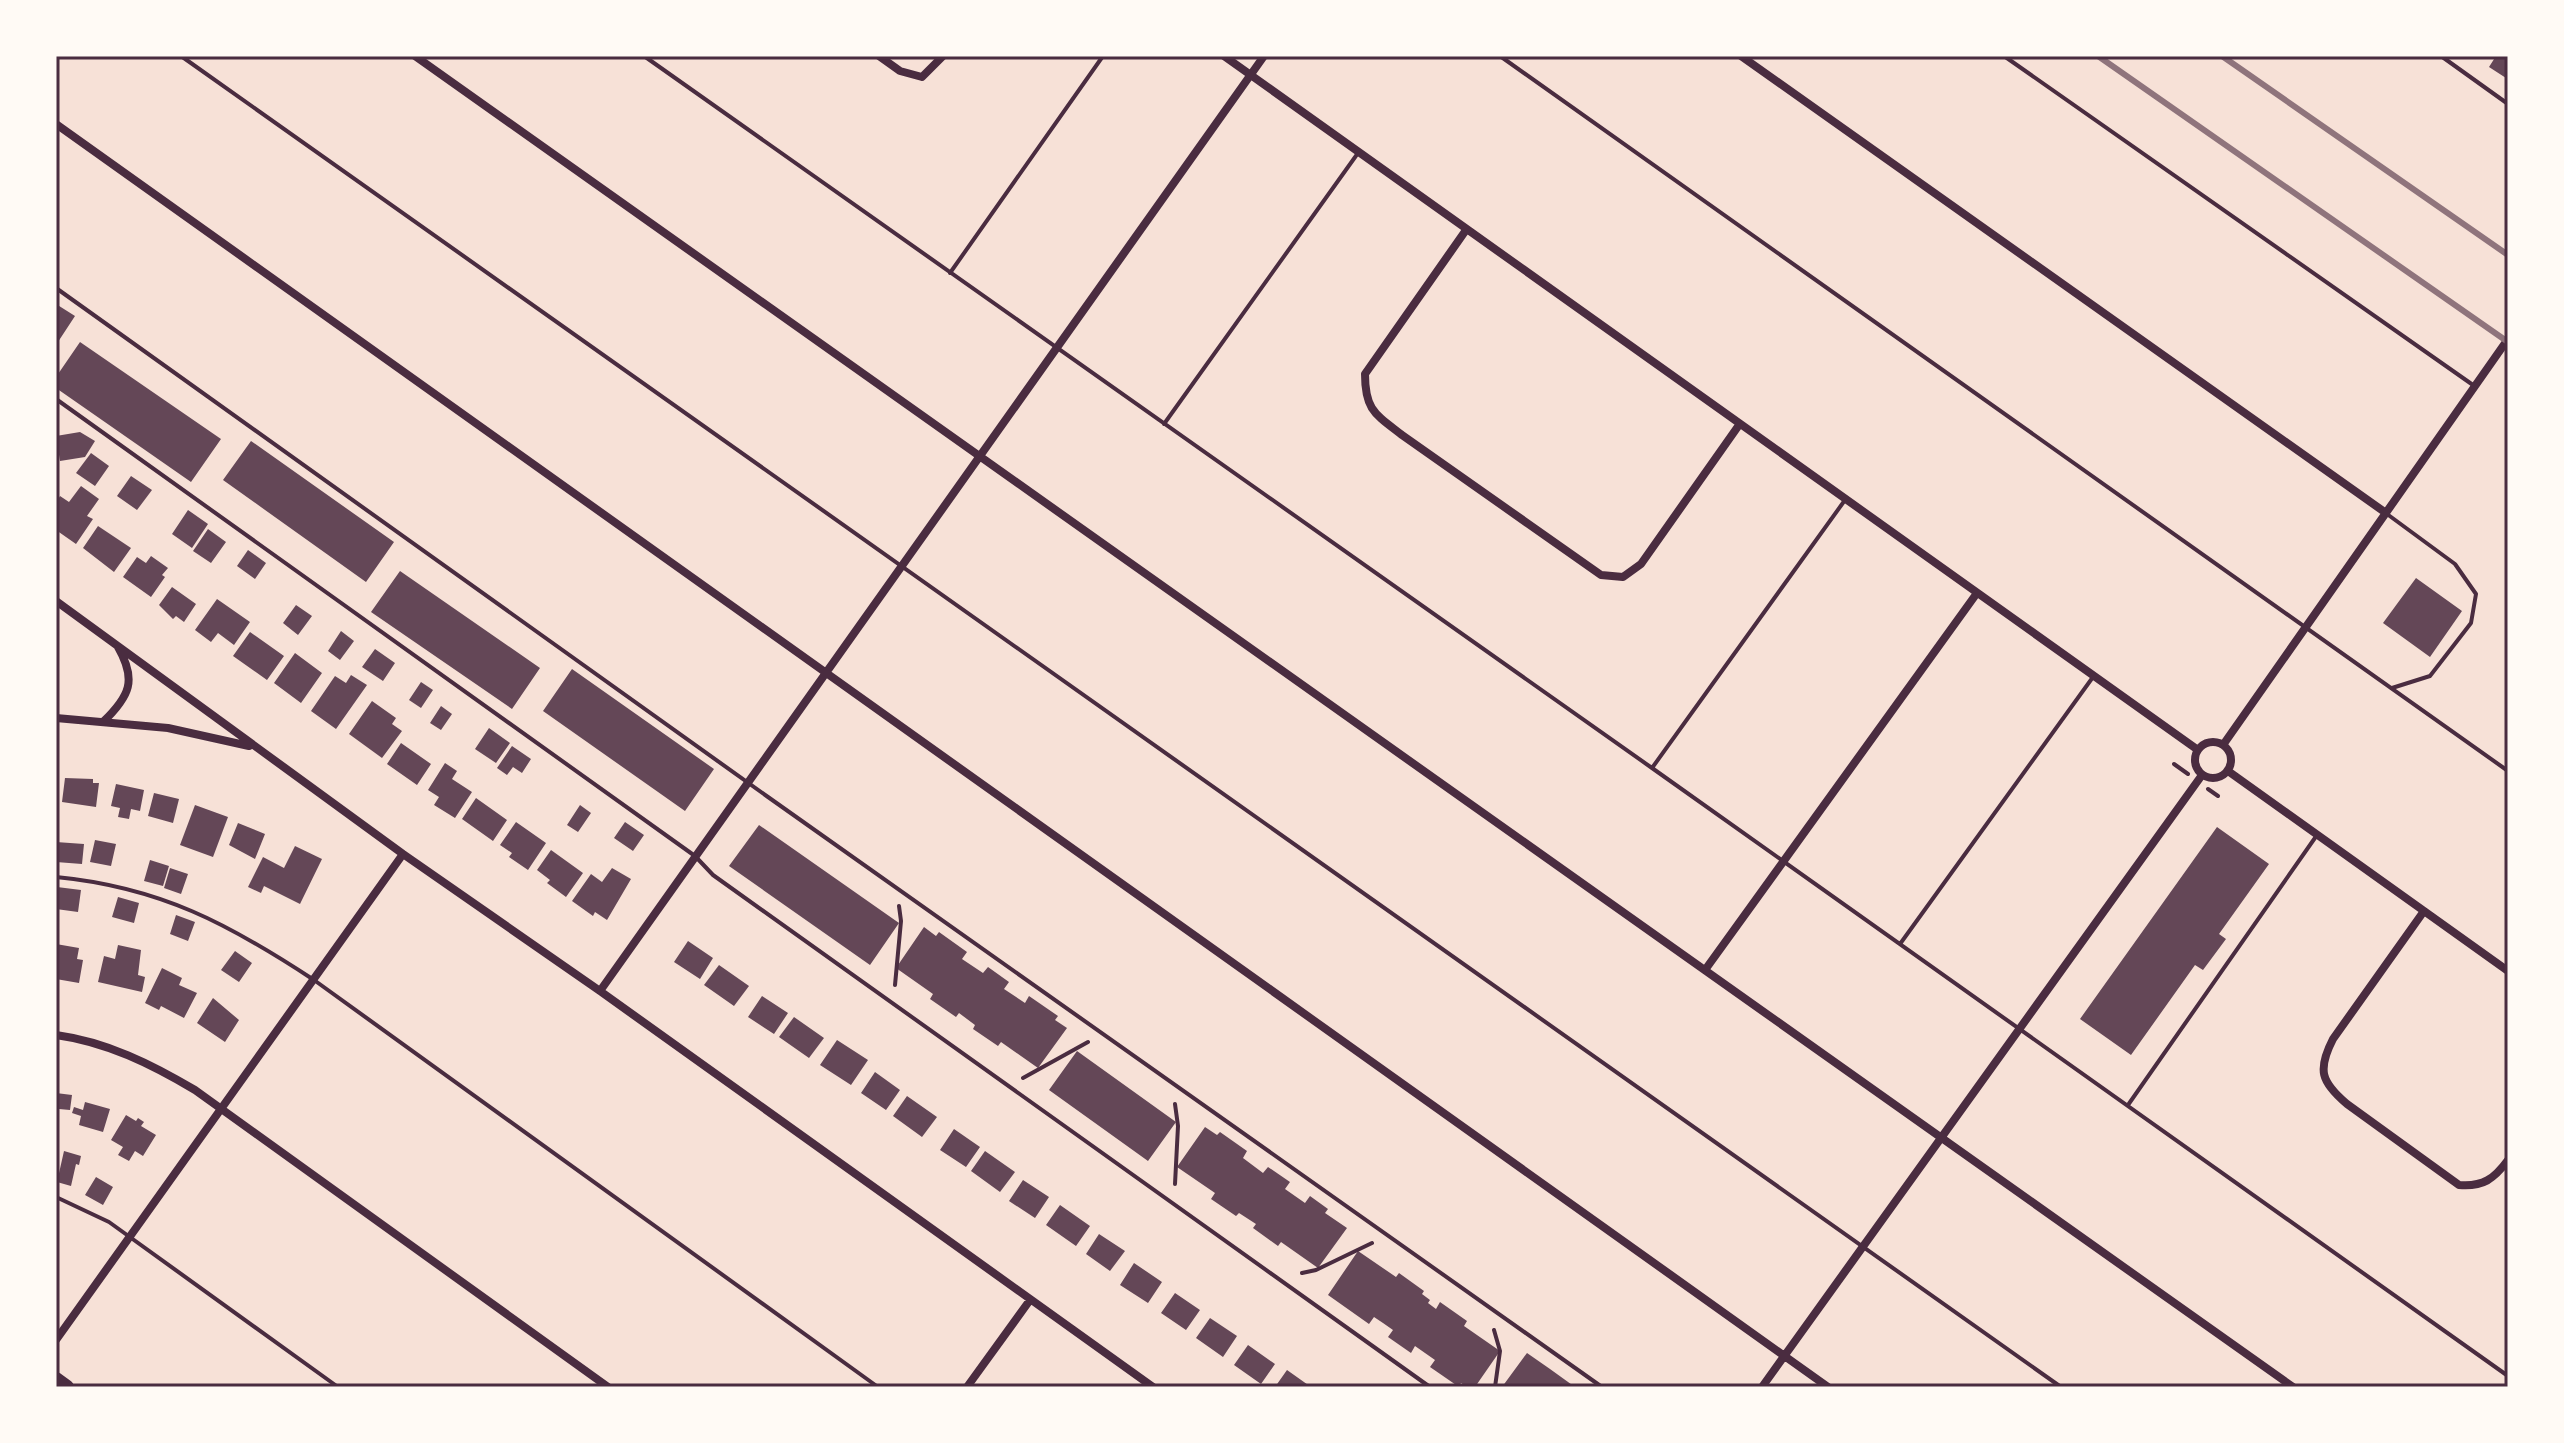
<svg xmlns="http://www.w3.org/2000/svg" width="2564" height="1443" font-family="'Space Grotesk',sans-serif">
<style>
.building{fill:#644757}
.lines{fill:none;stroke-linecap:round;stroke-linejoin:round}
.path{stroke:#4a2c40;stroke-width:4}
.service{stroke:#4a2c40;stroke-width:4}
.minor{stroke:#4a2c40;stroke-width:8}
.primary{stroke:#4a2c40;stroke-width:14}
.rail{stroke:#8f747c;stroke-width:6}
.neatline{fill:none;stroke:#4a2c40;stroke-width:3}
</style>
<rect width="100%" height="100%" fill="#f7e1d7"/>
<!-- building -->
<path class="building" d="M2496 56H2508L2506 78 2489 67Z
M56 304 75 316 56 345Z
M80 342 221 439 191 482 56 388V377Z
M80 432 95 441 85 457 60 461 56 436Z
M251 441 394 542 366 582 223 480Z
M91 453 109 466 95 486 76 473Z
M131 476 152 490 137 510 117 496Z
M81 486 99 499 87 516 93 519 76 544 56 530V503L60 496 69 502Z
M188 510 208 524 192 548 172 534Z
M98 526 131 548 114 572 83 548Z
M208 529 226 542 211 563 193 551Z
M248 550 266 563 255 579 237 566Z
M151 556 168 568 162 575 165 577 151 597 123 577 137 557 146 563Z
M400 571 540 668 512 709 371 612Z
M2416 578 2462 611 2430 657 2383 623Z
M172 587 196 604 184 622 176 616 173 619 159 605Z
M217 599 250 622 234 645 218 633 211 642 195 630Z
M296 605 312 616 298 635 283 623Z
M341 631 354 641 340 660 328 651Z
M250 632 284 656 267 680 233 656Z
M375 649 395 663 383 681 362 667Z
M295 653 322 673 301 703 274 683Z
M572 669 714 769 685 811 543 711Z
M351 675 367 685 336 729 311 711 335 676 346 683Z
M421 682 433 690 421 708 409 700Z
M372 701 396 718 392 724 402 731 382 758 349 734Z
M441 706 452 714 441 730 430 723Z
M489 728 510 743 496 763 475 749Z
M401 743 431 764 417 785 387 764Z
M512 746 531 759 522 773 513 767 507 775 497 768Z
M445 763 457 771 452 779 472 792 455 818 434 805 439 797 428 790Z
M65 778 93 779V783H99L96 807 62 802Z
M116 784 144 790 140 811 131 809 129 819 118 817 120 808 111 806Z
M154 793 179 799 173 823 148 816Z
M476 798 507 820 493 841 462 819Z
M195 805 228 817 213 857 180 845Z
M580 805 591 813 578 832 567 825Z
M516 822 546 843 528 870 509 857 512 853 500 845Z
M625 822 644 835 633 851 614 838Z
M238 823 265 834 255 859 229 845Z
M759 825 899 923 870 965 729 866Z
M2217 827 2269 864 2219 934 2226 939 2203 970 2195 965 2131 1055 2080 1019Z
M95 840 116 844 111 866 90 862Z
M56 842 84 844 82 864 56 862Z
M295 846 322 859 300 904 264 886 261 893 248 887 263 857 284 868Z
M551 850 583 873 566 897 547 883 550 880 537 870Z
M150 860 169 866 163 886 144 881Z
M170 868 188 874 181 894 164 888Z
M612 868 631 879 607 920 595 912 593 916 572 901 591 874 602 882Z
M57 887 81 890 78 912 56 909Z
M118 897 139 903 134 923 112 917Z
M176 915 195 922 188 941 170 934Z
M924 927 936 936 939 932 967 952 962 959 983 973 988 967 1009 982 1004 989 1025 1003 1029 996 1058 1016 1055 1020 1067 1028 1038 1068 1001 1042 998 1046 973 1029 975 1025 959 1013 956 1017 930 999 933 994 896 968Z
M688 941 713 958 700 979 674 962Z
M56 944 79 948 77 959 83 960 79 983 56 979Z
M118 945 141 950 138 975 145 977 142 992 98 982 104 956 115 959Z
M235 951 252 963 239 982 221 970Z
M719 965 749 986 734 1006 704 985Z
M162 968 182 978 179 985 197 993 184 1018 161 1006 159 1010 145 1003Z
M762 996 788 1013 774 1034 748 1017Z
M213 998 239 1020 225 1042 197 1023Z
M794 1017 824 1038 809 1058 779 1037Z
M837 1040 868 1060 851 1085 820 1065Z
M1077 1051 1176 1122 1148 1161 1049 1090Z
M875 1072 900 1090 886 1110 861 1093Z
M56 1093 72 1095 70 1110 59 1109 58 1119Z
M907 1096 937 1117 922 1137 893 1116Z
M85 1102 110 1109 103 1132 79 1125 81 1116 72 1113 74 1107 83 1110Z
M126 1115 136 1121 138 1118 144 1122 141 1126 156 1135 143 1156 135 1151 129 1161 118 1155 123 1147 111 1140Z
M1205 1127 1217 1135 1220 1132 1247 1151 1243 1158 1263 1173 1268 1167 1290 1182 1285 1189 1305 1203 1310 1196 1328 1209 1325 1213 1347 1228 1318 1268 1281 1242 1278 1246 1253 1228 1256 1224 1239 1213 1236 1216 1211 1199 1215 1193 1177 1167Z
M954 1129 980 1147 966 1167 940 1150Z
M64 1151 81 1156 79 1165 76 1164 71 1186 57 1182Z
M985 1151 1015 1172 1000 1192 971 1171Z
M96 1177 113 1187 103 1205 85 1195Z
M1023 1180 1049 1197 1035 1218 1009 1201Z
M1060 1205 1090 1226 1076 1246 1046 1225Z
M1099 1234 1125 1251 1110 1271 1086 1254Z
M1358 1251 1396 1277 1399 1273 1424 1291 1422 1294 1430 1300 1428 1303 1436 1309 1440 1302 1467 1321 1464 1326 1500 1351 1475 1387H1467L1461 1383 1459 1387 1430 1367 1435 1360 1415 1346 1411 1353 1388 1337 1393 1330 1383 1323 1374 1317 1369 1324 1328 1295Z
M1134 1263 1162 1282 1148 1303 1120 1285Z
M1175 1293 1200 1310 1186 1330 1161 1313Z
M1210 1318 1237 1336 1223 1357 1196 1338Z
M1248 1345 1275 1364 1261 1384 1234 1365Z
M1527 1353 1550 1369 1575 1387H1502Z
M1287 1370 1311 1387H1275Z"/>
<g class="lines">
<!-- path -->
<path class="path" d="M2174 764 2188 774
M2208 789 2218 796
M895 985 901 921 899 906
M1023 1078 1088 1042
M1175 1184 1178 1126 1175 1104
M1302 1273 1316 1270 1372 1243
M1494 1330 1500 1351 1495 1387"/>
<!-- service -->
<path class="service" d="M181 56 2061 1387
M644 56 1652 768 1845 500
M1500 56 2508 771
M2004 56 2473 385
M2441 56 2508 104
M950 273 1103 56
M56 288 768 797 1602 1387
M56 399 695 856 713 875 1430 1387
M1164 424 1358 153
M2387 514 2455 564 2476 594 2471 623 2430 676 2392 688
M1652 768 2508 1376
M56 877C160 887 229 924 314 980L878 1387
M1900 944 2093 677
M2128 1105 2317 835
M56 1197 109 1222 338 1387"/>
<!-- minor -->
<path class="minor" d="M415 56 2293 1387
M879 56 900 71 922 77 943 56
M1224 56 2198 750
M1741 56 2386 513
M56 124 1828 1387
M1466 230 1365 374C1365 410 1375 414 1402 435L1601 575 1623 577 1641 564 1739 425
M56 601 403 854 600 991 1153 1387
M56 718 168 728 249 746
M103 722C130 696 137 680 118 647
M2195 760a18 18 0 1 1 36 0a18 18 0 1 1-36 0Z
M2223 745 2508 339
M2228 771 2508 971
M2424 911 2333 1039C2317 1070 2321 1082 2347 1104L2459 1185C2483 1187 2494 1179 2508 1160
M1705 970 1977 593
M600 991 1264 56
M56 1035C107 1042 151 1064 195 1090L608 1387
M56 1340 403 854
M967 1387 1030 1300
M1762 1387 2202 775"/>
<!-- primary -->
<path class="primary" d="M56 1379 67 1387"/>
<!-- rail -->
<path class="rail" d="M2098 56 2508 342
M2222 56 2508 255"/>
</g>
<!-- border -->
<rect width="2564" height="1443" fill="none" stroke="#fffaf5" stroke-width="116"/>
<rect x="58" y="58" width="2448" height="1327" class="neatline"/>
</svg>
